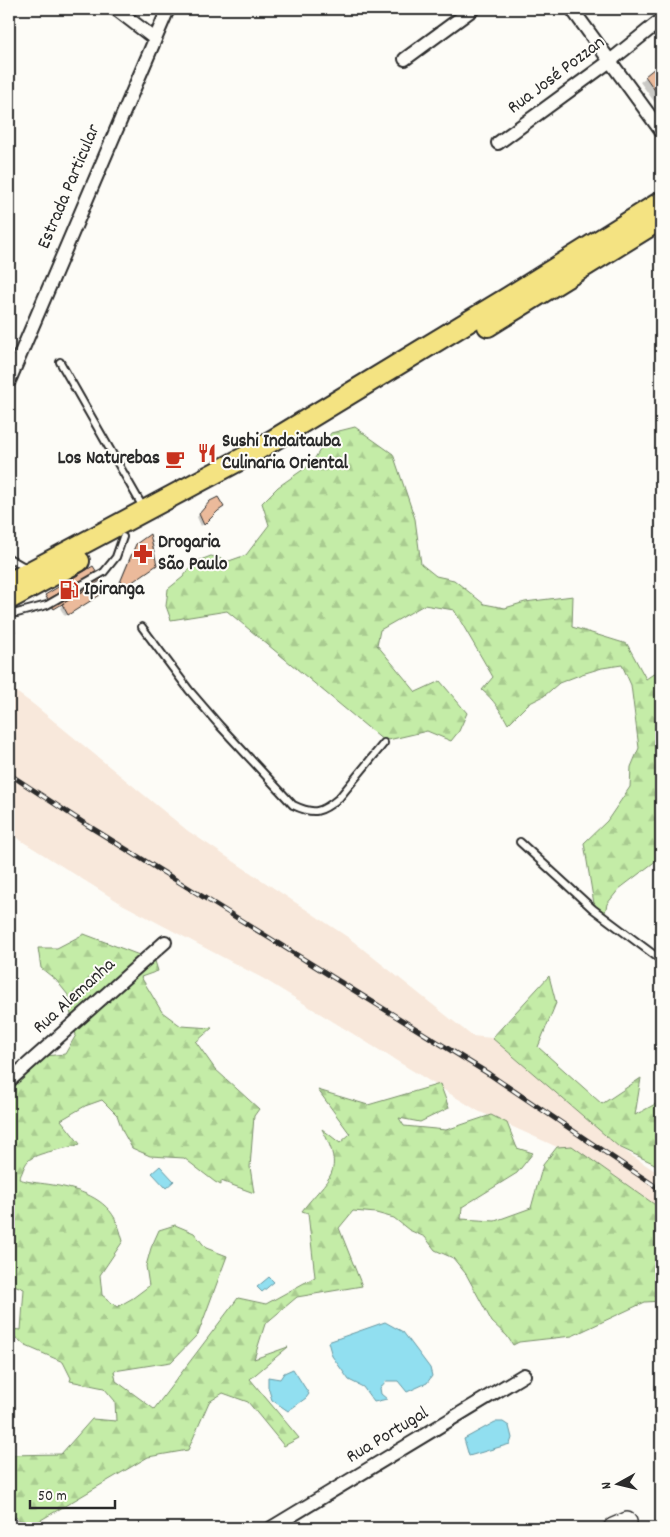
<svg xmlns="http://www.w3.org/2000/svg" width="670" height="1537" font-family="Dekko,sans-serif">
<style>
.built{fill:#f8e8db}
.forest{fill:url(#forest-firs);stroke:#788c69}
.water{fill:#91dff0;stroke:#6897a1}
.shadow{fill:#0003}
.building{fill:#ebba9b;stroke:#2b2b2b}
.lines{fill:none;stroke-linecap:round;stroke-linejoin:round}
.lane-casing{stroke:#2b2b2b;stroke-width:10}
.street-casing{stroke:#2b2b2b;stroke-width:16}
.secondary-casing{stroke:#2b2b2b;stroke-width:22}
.primary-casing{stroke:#2b2b2b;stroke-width:24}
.lane{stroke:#fdfcf7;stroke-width:6}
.street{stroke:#fdfcf7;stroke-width:12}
.secondary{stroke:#fdfcf7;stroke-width:19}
.primary{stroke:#f4e382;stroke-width:20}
.rail-casing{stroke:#2b2b2b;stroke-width:5}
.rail{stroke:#fdfcf7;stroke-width:3;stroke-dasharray:9;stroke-linecap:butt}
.labels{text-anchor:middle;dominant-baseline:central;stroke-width:4;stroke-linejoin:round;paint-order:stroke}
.street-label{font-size:19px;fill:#2b2b2b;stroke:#fdfcf7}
.poi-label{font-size:19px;font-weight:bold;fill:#2b2b2b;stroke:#fdfcf7;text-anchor:start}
</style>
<defs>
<pattern id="forest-firs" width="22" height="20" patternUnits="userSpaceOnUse" patternTransform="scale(1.25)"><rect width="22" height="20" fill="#c4eca7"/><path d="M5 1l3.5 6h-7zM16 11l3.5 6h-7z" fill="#a9cb90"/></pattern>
</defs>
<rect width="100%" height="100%" fill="#fdfcf7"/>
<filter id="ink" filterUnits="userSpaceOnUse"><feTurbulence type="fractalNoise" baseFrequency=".02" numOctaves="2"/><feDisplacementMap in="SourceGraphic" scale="10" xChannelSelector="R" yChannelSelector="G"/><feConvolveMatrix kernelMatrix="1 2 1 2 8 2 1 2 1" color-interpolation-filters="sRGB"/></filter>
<g filter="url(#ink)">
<!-- built -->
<path class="built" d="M9 687 33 704 188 831 349 938 472 1036 492 1038 619 1147 661 1175V1209L572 1146 557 1147 478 1111 264 979 122 904 9 833Z"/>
<!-- forest -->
<path class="forest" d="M355 427 393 454 415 519 421 564 436 576 454 580 484 604 505 608 525 602 573 596 572 627 627 644 646 679 661 669V857L619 889 607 904 603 921 596 916 584 843 607 821 630 787 631 767 639 748 631 685 622 665 602 668 582 674 559 683 544 696 528 704 508 724C501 711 493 699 482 690L493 677 454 610 424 605 380 630 377 645 416 692 440 681 467 713 459 731 451 741 427 731 384 741 227 611 171 620 166 606 168 589 183 577 195 562 211 556 229 561 246 555 269 525 262 503 278 487 311 464 331 433Z
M84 934 155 961 158 971 141 977 162 1012 181 1026 212 1028 196 1042 215 1069 259 1109 254 1116 250 1167 254 1193 221 1181V1185L215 1182 184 1158 150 1156 132 1148 123 1132 117 1115 102 1100 85 1106 61 1120 80 1144C67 1149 36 1152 28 1161 24 1165 22 1174 19 1179 31 1183 42 1183 53 1185 78 1189 107 1198 117 1223 120 1229 121 1235 123 1241L100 1275 102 1295 117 1307 133 1298 149 1286 146 1266 151 1248 159 1230 175 1225 194 1233 206 1248 227 1256 198 1334 171 1362 114 1371 116 1381 154 1409 238 1298 266 1304 315 1277 308 1213 302 1211C329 1176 346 1174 322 1129L340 1143 350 1134 318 1090 368 1105 440 1084 449 1108 420 1122 399 1118 404 1126 446 1130 491 1115 507 1123 517 1148 533 1153 517 1173 462 1207 461 1219 495 1221 531 1208 543 1165 557 1147 572 1146 661 1209V1301L645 1302 572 1336 519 1342 513 1345 507 1336 492 1322 466 1274 453 1258 435 1250 425 1237 409 1230 394 1218 376 1213 353 1211 339 1228 362 1286 297 1297 265 1324 254 1359 288 1347 250 1379 299 1438 284 1446 248 1402 223 1393 209 1402 188 1450 148 1457 29 1527 9 1512V1455L61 1454 92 1419 116 1421 115 1401 104 1388 70 1381 71 1378 63 1362 26 1346 11 1334 9 1329 21 1330 24 1289 9 1283V1070L17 1077 45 1056 65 1054 76 1035 71 1015 68 995 56 980 41 968 38 948H57Z
M549 976 556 1003 538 1047 602 1104 641 1078 635 1115 661 1101V1167L619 1147 492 1038Z"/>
<!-- water -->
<path class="water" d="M160 1166 174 1181 166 1188 152 1173Z
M269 1277 274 1282 262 1292 257 1287Z
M385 1322 403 1332 430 1368 432 1376 427 1383 407 1392 398 1381H386L380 1388 381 1394 387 1399 374 1402 363 1387 349 1380 332 1356 328 1342Z
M293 1369 309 1394 306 1398 288 1411 272 1400 268 1387V1377L280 1379 284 1373Z
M495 1422H503L509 1426 512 1438 510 1444 469 1456 464 1439Z"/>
<!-- shadow -->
<path class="shadow" d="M661 65V111L640 82Z
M211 502 214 513 201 526 197 517Z
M137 545 151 568 118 592 116 590 133 549Z
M92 585 96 597 65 616 60 608 65 602 53 609 45 597Z"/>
<!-- building -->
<path class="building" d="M661 63V99L645 76Z
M218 497 224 507 218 511 204 525 199 514 210 501Z
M150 534 157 565 122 589 119 585 136 544Z
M93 566 102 580 54 609 45 595Z
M93 585 100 595 68 615 62 604Z
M9 624H13L15 632 9 633Z"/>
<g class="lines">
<!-- lane casing -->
<g class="lane-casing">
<path id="lane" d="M60 362 144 509
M9 558 28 569
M9 613H17L47 605 104 572 116 557 123 537
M142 627 189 690 220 726 293 805C314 815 321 813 339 798L384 743
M520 842 593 909 661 960"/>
</g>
<!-- street casing -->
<g class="street-casing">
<path id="street" d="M116 9 155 39
M572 9 661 131
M405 59 473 9
M498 143 610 61 661 20
M9 381 168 9
M9 1081 165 942
M271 1528 524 1375"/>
</g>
<!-- secondary casing -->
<g class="secondary-casing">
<path id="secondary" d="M9 1527 10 1528
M613 1528 627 1522"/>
</g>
<!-- primary casing -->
<g class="primary-casing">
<path id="primary" d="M488 326 661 219
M9 583 247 456 509 297 661 202
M9 599 79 561"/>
</g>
<!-- lane -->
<use href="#lane" class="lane"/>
<!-- street -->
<use href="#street" class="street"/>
<!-- secondary -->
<use href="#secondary" class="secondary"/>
<!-- primary -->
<use href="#primary" class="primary"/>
<!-- rail casing -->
<g class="rail-casing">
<path id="rail" d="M9 774 87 825 489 1074 661 1190"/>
</g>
<!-- rail -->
<use href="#rail" class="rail"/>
</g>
</g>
<!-- icons -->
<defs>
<g id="restaurant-bare" transform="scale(1.5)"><path d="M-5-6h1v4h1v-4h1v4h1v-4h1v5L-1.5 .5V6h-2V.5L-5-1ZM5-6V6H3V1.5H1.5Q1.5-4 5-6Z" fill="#c8321e" stroke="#fdfcf7" stroke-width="2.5" paint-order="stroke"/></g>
<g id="cafe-bare" transform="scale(1.5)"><path d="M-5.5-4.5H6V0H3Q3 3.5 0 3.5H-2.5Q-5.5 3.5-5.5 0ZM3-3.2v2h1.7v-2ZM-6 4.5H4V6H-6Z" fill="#c8321e" stroke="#fdfcf7" stroke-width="2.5" paint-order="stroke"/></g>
<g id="pharmacy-bare" transform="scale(1.5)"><path d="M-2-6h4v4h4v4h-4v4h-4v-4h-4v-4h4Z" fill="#c8321e" stroke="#fdfcf7" stroke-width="2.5" paint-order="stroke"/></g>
<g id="fuel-bare" transform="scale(1.5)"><path d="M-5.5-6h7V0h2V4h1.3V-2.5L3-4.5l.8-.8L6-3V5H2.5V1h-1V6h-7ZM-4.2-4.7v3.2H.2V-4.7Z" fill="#c8321e" stroke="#fdfcf7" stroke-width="2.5" paint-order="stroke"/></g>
</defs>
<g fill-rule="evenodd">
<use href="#restaurant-bare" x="207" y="453"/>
<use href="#cafe-bare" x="175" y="459"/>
<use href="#pharmacy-bare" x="143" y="554"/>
<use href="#fuel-bare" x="69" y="590"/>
</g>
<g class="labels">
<!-- street labels -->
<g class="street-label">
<text transform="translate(557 76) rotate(-37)">Rua José Pozzan</text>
<text transform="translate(70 187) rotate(-67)">Estrada Particular</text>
<text transform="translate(75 997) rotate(-42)">Rua Alemanha</text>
<text transform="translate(388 1436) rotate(-31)">Rua Portugal</text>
</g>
<!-- poi labels -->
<g class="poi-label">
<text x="222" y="442">Sushi Indaitauba<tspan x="222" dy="22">Culinaria Oriental</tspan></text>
<text x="160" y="459" text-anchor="end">Los Naturebas</text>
<text x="158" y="543">Drogaria<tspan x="158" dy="22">São Paulo</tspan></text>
<text x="84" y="590">Ipiranga</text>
</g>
</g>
<!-- margin -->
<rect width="670" height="1537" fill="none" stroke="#fdfcf7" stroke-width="30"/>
<rect x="15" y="15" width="640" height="1507" fill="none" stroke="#2b2b2b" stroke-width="2" filter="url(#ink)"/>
<!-- north arrow -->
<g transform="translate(618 1484) rotate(262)" stroke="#fdfcf7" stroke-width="4" paint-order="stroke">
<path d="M0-4L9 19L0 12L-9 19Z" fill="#2b2b2b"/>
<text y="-8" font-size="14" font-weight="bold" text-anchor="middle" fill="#2b2b2b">N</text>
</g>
<!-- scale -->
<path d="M30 1500v8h85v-8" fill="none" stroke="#2b2b2b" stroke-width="2.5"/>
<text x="38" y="1500" font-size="15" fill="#2b2b2b" stroke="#fdfcf7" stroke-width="4" paint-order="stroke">50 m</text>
</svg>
